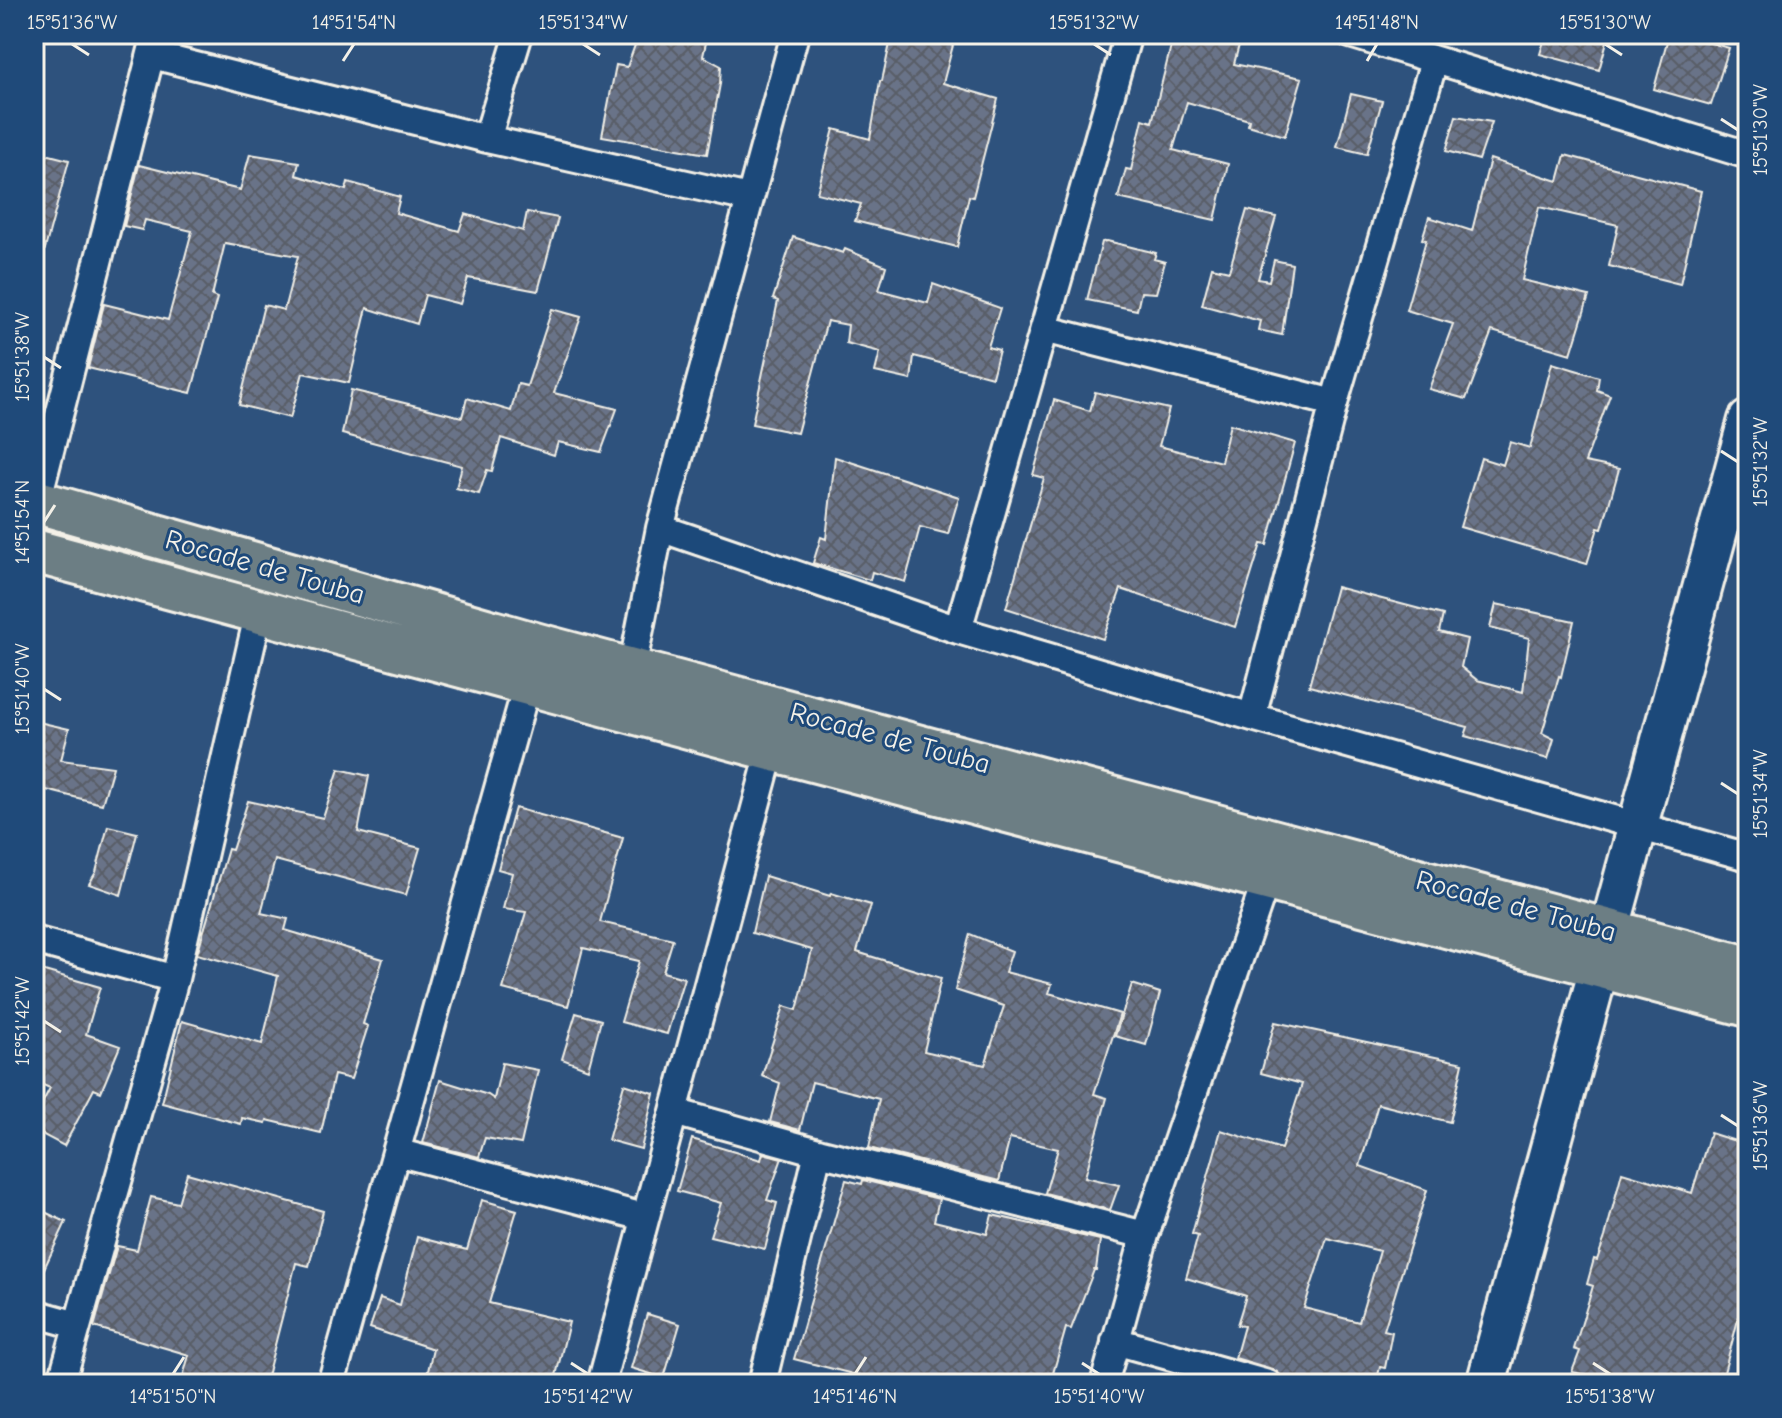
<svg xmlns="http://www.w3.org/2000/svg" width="1782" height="1418" font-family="'Comic Neue',sans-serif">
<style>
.building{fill:url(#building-cross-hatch);stroke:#f4f1e8;stroke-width:2;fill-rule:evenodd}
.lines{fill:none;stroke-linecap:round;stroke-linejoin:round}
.street-casing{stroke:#f4f1e8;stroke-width:32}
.secondary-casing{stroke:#f4f1e8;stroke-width:44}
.primary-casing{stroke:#f4f1e8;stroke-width:48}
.street{stroke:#1f4a7a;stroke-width:26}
.secondary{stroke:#1f4a7a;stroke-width:38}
.primary{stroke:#6c7e84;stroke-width:42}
.ticks{fill:none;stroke:#f4f1e8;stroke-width:3}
.labels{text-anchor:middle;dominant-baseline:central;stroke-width:6;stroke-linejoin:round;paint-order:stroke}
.street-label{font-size:28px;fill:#f4f1e8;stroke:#1f4a7a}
.neatline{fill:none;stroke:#f4f1e8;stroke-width:3}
.ticks-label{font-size:20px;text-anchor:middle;fill:#f4f1e8}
</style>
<defs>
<pattern id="building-cross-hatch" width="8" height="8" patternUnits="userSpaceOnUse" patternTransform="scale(2)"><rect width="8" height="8" fill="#697388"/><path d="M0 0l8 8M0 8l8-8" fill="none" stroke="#595e67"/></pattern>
</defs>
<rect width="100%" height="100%" fill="#2e527d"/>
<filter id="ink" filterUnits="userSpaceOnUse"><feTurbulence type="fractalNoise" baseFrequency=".0125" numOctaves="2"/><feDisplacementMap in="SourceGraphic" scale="16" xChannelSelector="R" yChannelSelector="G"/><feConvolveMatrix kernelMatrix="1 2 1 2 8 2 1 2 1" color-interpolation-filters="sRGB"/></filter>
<g filter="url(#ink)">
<!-- building -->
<path class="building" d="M639 34H708L703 56 721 66 720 84 707 154 602 136 616 65 627 67Z
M892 34H956L943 83 998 99 973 197 969 196 957 247 855 221 861 204 817 193 834 129 870 139 880 81H882Z
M1174 34H1201L1239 45 1234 64 1302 78 1285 136 1248 125 1249 120 1187 102 1173 150 1228 164 1215 220 1118 198 1126 169 1131 170 1143 119 1152 122Z
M1546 34H1609L1599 70 1540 54Z
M1669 34H1679L1729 48 1711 105 1654 89Z
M1351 94 1382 101 1367 154 1337 147Z
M1456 116 1492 122 1479 160 1446 151Z
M34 151 69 160 42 260 34 259Z
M250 154 299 162 296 175 346 190 348 182 400 197 396 213 459 231 465 214 523 231 527 212 558 218 538 291 468 278 460 304 425 295 417 324 367 308 349 383 303 373 290 418 239 405 264 305 284 310 298 256 225 243 212 296 217 298 191 393 88 368 104 304 168 320 192 231 145 220 142 230 124 226 139 165 240 190Z
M1565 155 1701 191 1680 284 1609 266 1618 225 1539 207 1522 280 1589 296 1571 354 1492 331 1466 399 1429 389 1453 324 1406 310 1426 240 1422 239 1429 217 1472 231 1490 159 1558 181Z
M1247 210 1276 217 1258 279 1269 281 1274 260 1292 264 1282 335 1258 330 1260 321 1202 305 1212 267 1229 271Z
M793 237 843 253 845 249 886 266 879 290 928 303 933 284 1000 308 988 347 999 350 992 377 914 356 911 380 875 372 880 352 846 343 848 325 827 321 797 433 752 424 778 301 773 299Z
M1107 241 1156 253 1154 259 1165 262 1156 293 1141 292 1137 310 1087 300 1102 242Z
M552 309 581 317 554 393 617 409 601 452 558 442 554 455 501 438 492 471 487 470 479 494 456 488 462 466 342 434 351 390 462 417 467 398 511 411 518 384 527 386Z
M1552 363 1599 377 1597 390 1610 395 1585 462 1619 469 1602 529 1598 528 1587 564 1460 527 1481 458 1503 465 1510 442 1530 448Z
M1095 392 1169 409 1159 446 1221 462 1230 424 1295 443 1267 545 1261 544 1235 627 1121 589 1103 639 1006 608 1044 478 1033 475 1054 400 1090 411Z
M835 457 959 497 948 534 920 527 905 582 872 572 870 580 813 563 821 537 826 539Z
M1336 587 1443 615 1439 632 1467 639 1461 667 1477 680 1523 692 1529 638 1490 628 1496 604 1574 621 1561 677 1559 676 1542 733 1554 739 1548 759 1465 736 1468 727 1309 686Z
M34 721 69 729 61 760 113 767 102 804 34 787Z
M339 769 369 776 358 832 420 848 406 895 275 860 261 913 288 919 285 930 383 959 363 1024 368 1026 351 1079 334 1075 321 1133 267 1120 266 1123 242 1118 241 1124 162 1103 182 1021 262 1044 278 976 197 954 228 849 232 850 248 801 323 818Z
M515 808 623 838 600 922 673 939 663 972 684 978 667 1034 621 1022 639 961 583 948 568 1006 503 989 526 912 503 909 512 873 498 869Z
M108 826 137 833 121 895 89 884 96 872Z
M765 876 830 896 831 893 871 905 857 952 941 978 924 1051 985 1065 1004 1006 955 990 970 934 1012 951 1005 972 1052 984 1049 993 1120 1014 1094 1094 1107 1098 1085 1177 1119 1185 1110 1210 1045 1193 1058 1149 1010 1138 999 1181 869 1148 879 1099 812 1082 800 1130 770 1122 780 1083 762 1076 784 1006 797 1010 812 950 752 933Z
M34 968 100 987 86 1034 120 1046 101 1092 94 1089 64 1146 34 1130V1119L50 1088 34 1081Z
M1132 984 1160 993 1146 1045 1115 1036Z
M576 1013 601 1020 588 1069 562 1059Z
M1275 1022 1463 1063 1450 1122 1378 1104 1360 1166 1427 1190 1384 1330 1392 1332 1385 1368 1380 1367 1376 1384H1303L1283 1379 1272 1369 1235 1358 1244 1326 1237 1325 1246 1296 1186 1278 1198 1236 1192 1234 1221 1130 1281 1149 1302 1084 1261 1073ZM1327 1238 1380 1251 1359 1322 1304 1308Z
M502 1063 538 1070 521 1144 485 1138 479 1157 423 1143 440 1080 488 1095 494 1099Z
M624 1084 654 1093 641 1149 608 1140Z
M1710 1133 1748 1145V1282L1721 1384H1630L1572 1372 1580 1351 1574 1349 1593 1286 1587 1284 1594 1259 1597 1260 1605 1237 1622 1172 1692 1193Z
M692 1139 761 1160 763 1153 782 1158 767 1200 777 1203 765 1249 710 1236 721 1203 677 1191Z
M187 1173 323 1211 309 1266 296 1263 265 1384H181L189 1355 94 1327 117 1246 137 1250 151 1197 178 1203Z
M846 1180 862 1184 863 1180 939 1199 934 1221 987 1234 992 1215 1100 1240 1096 1270H1094L1071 1329 1066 1328 1050 1384H892L794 1359Z
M482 1200 517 1210 489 1303 569 1322 554 1384H536L499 1375 497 1384H425L433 1349 370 1328 380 1298 400 1305 417 1237 467 1250Z
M34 1207 66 1222 34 1290Z
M647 1314 680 1324 664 1378 631 1368Z"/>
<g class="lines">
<!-- street casing -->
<g class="street-casing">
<path id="street" d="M1350 34 1748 155
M152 55 487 139 749 198
M487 139 519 34
M1044 329 1334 403
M37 502 156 34
M660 528 958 630 1252 717 1748 857
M958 630 1128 34
M632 669 660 528 795 34
M1252 717 1334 403 1434 61
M34 940 175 979
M674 1112 818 1152 1145 1235
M396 1152 644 1217
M34 1313 77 1325
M1115 1341 1268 1384
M61 1384 175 979 259 611
M331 1384 531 671
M601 1384 771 749
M762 1384 818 1152
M1104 1384 1145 1235 1271 866"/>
</g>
<!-- secondary casing -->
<g class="secondary-casing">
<path id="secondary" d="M1486 1384 1748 420"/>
</g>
<!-- primary casing -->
<g class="primary-casing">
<path id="primary" d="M34 501 538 645 1748 968
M34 551 771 749 1748 1005"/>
</g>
<!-- street -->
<use href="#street" class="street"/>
<!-- secondary -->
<use href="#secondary" class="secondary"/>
<!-- primary -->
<use href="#primary" class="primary"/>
</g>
</g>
<!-- ticks -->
<path class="ticks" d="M72 44 89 55M583 44 600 55M1094 44 1111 55M1605 44 1622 55M343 61 354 44M1367 61 1377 44M1721 119 1738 130M44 357 61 368M1721 451 1738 462M44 522 55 505M44 689 61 700M1721 783 1738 794M44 1021 61 1032M1721 1115 1738 1126M571 1363 588 1374M1082 1363 1099 1374M1593 1363 1610 1374M173 1374 184 1357M855 1374 866 1357"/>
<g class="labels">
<!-- street labels -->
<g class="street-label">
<text transform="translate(265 567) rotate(16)">Rocade de Touba</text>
<text transform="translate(890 738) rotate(15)">Rocade de Touba</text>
<text transform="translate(1516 906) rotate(15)">Rocade de Touba</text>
</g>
</g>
<!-- margin -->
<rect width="1782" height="1418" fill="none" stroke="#1f4a7a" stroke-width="88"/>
<rect x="44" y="44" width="1694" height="1330" class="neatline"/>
<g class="ticks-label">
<text x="72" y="29">15°51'36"W</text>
<text x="354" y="29">14°51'54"N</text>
<text x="583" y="29">15°51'34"W</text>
<text x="1094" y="29">15°51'32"W</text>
<text x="1377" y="29">14°51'48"N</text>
<text x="1605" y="29">15°51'30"W</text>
<text transform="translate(1760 130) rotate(-90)" y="7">15°51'30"W</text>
<text transform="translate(22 357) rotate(-90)" y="7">15°51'38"W</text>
<text transform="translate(1760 462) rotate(-90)" y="7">15°51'32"W</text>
<text transform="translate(22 522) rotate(-90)" y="7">14°51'54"N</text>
<text transform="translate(22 689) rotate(-90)" y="7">15°51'40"W</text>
<text transform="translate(1760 794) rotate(-90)" y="7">15°51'34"W</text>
<text transform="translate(22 1021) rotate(-90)" y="7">15°51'42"W</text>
<text transform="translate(1760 1126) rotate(-90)" y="7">15°51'36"W</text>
<text x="173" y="1403">14°51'50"N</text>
<text x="588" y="1403">15°51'42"W</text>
<text x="855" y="1403">14°51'46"N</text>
<text x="1099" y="1403">15°51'40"W</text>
<text x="1610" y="1403">15°51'38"W</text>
</g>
</svg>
